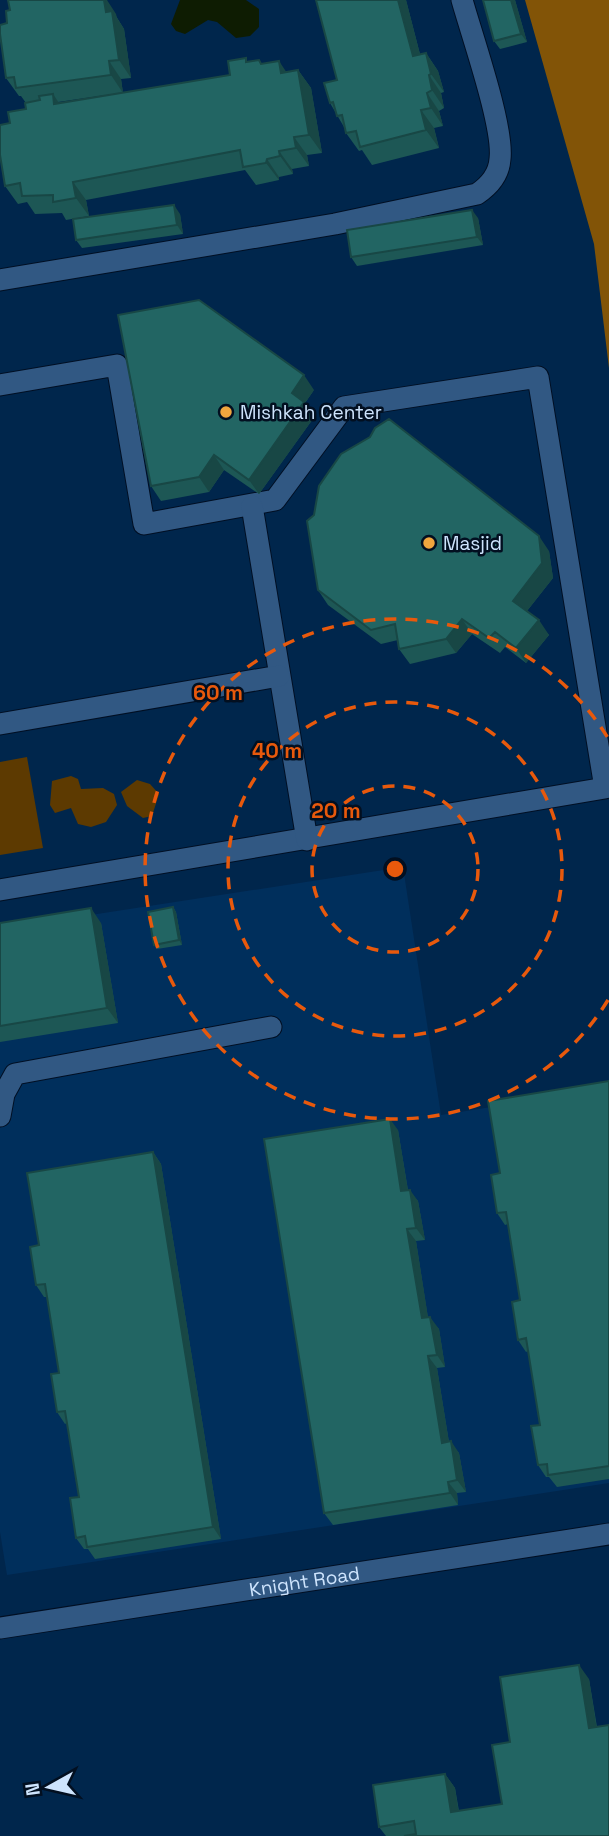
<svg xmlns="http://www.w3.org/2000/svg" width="609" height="1836" font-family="'Space Grotesk',sans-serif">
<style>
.built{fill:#002f5c}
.green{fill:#5d3a01}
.forest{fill:#825407}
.water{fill:#0e1c02}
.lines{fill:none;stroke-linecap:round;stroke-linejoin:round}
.minor-casing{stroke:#000f23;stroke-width:23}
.minor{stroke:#315883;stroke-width:21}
.wall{fill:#1d5755;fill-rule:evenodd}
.shaded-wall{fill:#184745}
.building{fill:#226563;stroke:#184745;stroke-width:2}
.ring{fill:none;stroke:#e8590c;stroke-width:3.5;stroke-dasharray:12 9}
.poi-dot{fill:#f0a63e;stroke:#020f20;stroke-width:2.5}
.labels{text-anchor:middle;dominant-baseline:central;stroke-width:5;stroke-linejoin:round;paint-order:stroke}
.poi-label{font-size:19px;fill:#cee4fd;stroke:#020f20;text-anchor:start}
.street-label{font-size:19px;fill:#cee4fd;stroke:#020f20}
.centre{fill:#e8590c;stroke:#020f20;stroke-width:3.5}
.ring-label{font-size:21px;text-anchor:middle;font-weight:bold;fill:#e8590c;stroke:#020f20;stroke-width:5;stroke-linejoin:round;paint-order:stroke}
</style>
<rect width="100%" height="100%" fill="#00264c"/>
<!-- built -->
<path class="built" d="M403 867 441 1115 609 1088V1483L7 1575 0 1532V929Z"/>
<!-- green -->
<path class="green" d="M27 757 43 848 0 855V762Z
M71 776 78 779 81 789 103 788 114 794 117 805 106 822 91 827 78 824 71 808 55 813 50 805 52 781Z
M137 780 150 784 159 794 152 816 143 818 127 806 121 792Z"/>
<!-- forest -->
<path class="forest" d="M525 0H609V368L594 244Z"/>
<!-- water -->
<path class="water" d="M180 0H246L259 9V27L250 36 236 38 217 22 208 20 185 34 176 31 171 24Z"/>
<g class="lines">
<!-- minor casing -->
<g class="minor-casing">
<g id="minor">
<path d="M0 280 335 224 477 194C489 186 499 174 500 159 504 127 472 36 462 0"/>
<path d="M0 385 117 365 144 524 275 500 344 407 538 377 605 788 0 890"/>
<path d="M252 506 307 840"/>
<path d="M0 724 279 676"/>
<path d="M0 1116 4 1094 15 1074 271 1027"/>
<path id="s1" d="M0 1628 609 1534"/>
</g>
</g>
<!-- minor -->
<use href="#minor" class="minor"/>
</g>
<!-- wall -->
<path class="wall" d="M316 0H406L420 54 426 53 438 71 444 92 441 93 444 108 439 111 443 126 434 128 439 148 372 165 362 150 359 151 346 133 344 127 330 103 337 80Z
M483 0H515L527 42 500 49 494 41Z
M108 3 124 29 131 78 121 79 123 93 230 75 249 62 262 64 287 72 298 70 311 88 322 153 307 155 309 166 292 169 293 174 279 177V180L256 185 245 170 86 200 89 216 66 220 62 213 35 214 27 202 18 204 5 186 10 123 26 109V103L21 96H19L6 78 7 23 10 10ZM113 94 59 103 58 102Z
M180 214 183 234 82 248 76 240Z
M478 218 483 245 357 266 351 257Z
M314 390 305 403 315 416 259 494 224 470 209 492 161 501 151 486Z
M549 551 553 578 527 611 549 635 526 663 505 647 500 653 472 634 456 653 410 664 399 649 398 640 381 644 328 605 318 590Z
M173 907 176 912 182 945 157 949 154 945Z
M0 923H101L118 1023 0 1042Z
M609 1081V1479L557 1487 549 1477H546L538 1465 540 1425 528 1351 526 1352 518 1340 520 1300 508 1224 505 1225 497 1213 500 1173Z
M398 1130 408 1190 418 1201 425 1240 416 1241 428 1318 439 1329 445 1367 437 1368 449 1442 459 1453 466 1492 457 1493 458 1505 333 1525 324 1513Z
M153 1152 161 1164 221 1539 95 1559 88 1549H84L76 1538 79 1497 67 1423 65 1424 57 1412 59 1373 47 1297H44L36 1285 39 1245Z
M589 1679 597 1727 609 1836H386L379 1827 445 1774 455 1788 459 1811 502 1804 510 1742Z"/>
<!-- shaded-wall -->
<path class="shaded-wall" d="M99 0H107L116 14 117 18 124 29 131 78 119 60Z
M398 0H406L425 74 413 56Z
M511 0H515L527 42 521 34Z
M426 53 438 71 444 92 431 74Z
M109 61 121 79 123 93 111 75Z
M279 61 291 79 281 73Z
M298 70 311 88 322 153 309 135Z
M429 75 441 93 444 108 432 90Z
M427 93 439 111 443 126 431 108Z
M53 94 65 112 54 104Z
M421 110 434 128 439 148 426 130Z
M294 137 307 155 309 166 296 148Z
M279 151 292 169 293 174 280 156Z
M267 159 279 177V180L266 163Z
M73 182 86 200 89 216 76 198Z
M174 205 180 214 183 234 177 225Z
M472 210 478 218 483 245 477 237Z
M304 375 314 390 305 403 315 416 259 494 249 480 292 393Z
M214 455 224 470 209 492 199 477Z
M539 536 549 551 553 578 523 616 513 601Z
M462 619 472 634 456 653 446 639Z
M539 620 549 635 526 663 516 648Z
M173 907 176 912 182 945 179 940Z
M91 908 101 923 118 1023 107 1008Z
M390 1119 398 1130 410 1203 401 1191Z
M153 1152 161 1164 221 1539 213 1527Z
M410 1190 418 1201 425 1240 416 1228Z
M407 1229 416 1241 430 1330 422 1318Z
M430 1317 439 1329 445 1367 437 1355Z
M428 1356 437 1368 451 1455 442 1443Z
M451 1441 459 1453 466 1492 457 1480Z
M448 1482 457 1493 458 1505 450 1493Z
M579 1665 589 1679 599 1743 589 1728Z
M445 1774 455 1788 461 1827 451 1812Z"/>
<!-- building -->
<path class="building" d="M8 0H104L106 12 112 11 119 60 109 61 111 75 16 88 14 77 6 78 0 34V25L7 23 6 11 10 10Z
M316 0H398L413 56 426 53 431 74 429 75 432 90 427 93 431 108 421 110 426 130 360 147 356 131 346 133 342 115 337 116 333 102 330 103 324 83 337 80Z
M483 0H511L521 34 494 41Z
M246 58V62L259 60 261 64 279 61 281 73 298 70 309 135 294 137 296 148 279 151 280 156 267 159 266 163 243 167 240 150 73 182 76 198 53 202V195L22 196 20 183 5 186 0 155V125L10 123 8 112 26 109 25 103 40 100 39 96 53 94 54 104 230 75 228 61Z
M174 205 177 225 76 240 73 219Z
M472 210 477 237 351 257 347 230Z
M199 300 304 375 292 393 304 402 249 480 214 455 199 477 151 486 118 315Z
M389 419 539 536 542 563 513 601 539 620 516 648 495 632 489 638 462 619 446 639 399 649 395 624 371 630 318 590 307 521 314 515 319 486 341 454 370 437 375 428Z
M173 907 179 940 154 945 148 912Z
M91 908 107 1008 0 1026V923Z
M609 1081V1466L548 1475 547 1464 538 1465 531 1426 540 1425 526 1338 518 1340 512 1302 520 1300 506 1212 497 1213 491 1175 500 1173 488 1101Z
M390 1119 401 1191 410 1190 416 1228 407 1229 422 1318 430 1317 437 1355 428 1356 442 1443 451 1441 457 1480 448 1482 450 1493 324 1513 264 1139Z
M153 1152 213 1527 87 1547 85 1536 76 1538 70 1498 79 1497 65 1411 57 1412 51 1374 59 1373 45 1284 36 1285 30 1247 39 1245 27 1173Z
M579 1665 589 1728 609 1725V1836H404L416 1834 414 1821 379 1827 373 1785 445 1774 451 1812 502 1804 492 1745 510 1742 500 1677Z"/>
<!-- distance rings -->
<g class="ring">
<circle cx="395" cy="869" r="83"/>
<circle cx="395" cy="869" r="167"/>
<path d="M608 1000A250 250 0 1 1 608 738"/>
</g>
<!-- markers -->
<g class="poi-dot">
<circle cx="226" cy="412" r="7"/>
<circle cx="429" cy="543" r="7"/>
</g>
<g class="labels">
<!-- poi labels -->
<g class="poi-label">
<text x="240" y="412">Mishkah Center</text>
<text x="443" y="543">Masjid</text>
</g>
<!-- street labels -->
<g class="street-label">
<text stroke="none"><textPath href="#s1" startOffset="308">Knight Road</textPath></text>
</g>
</g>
<circle cx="395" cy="869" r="10" class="centre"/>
<g class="ring-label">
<text x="218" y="700">60 m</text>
<text x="277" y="758">40 m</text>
<text x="336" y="818">20 m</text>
</g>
<!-- north arrow -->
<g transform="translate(49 1787) rotate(262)" stroke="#020f20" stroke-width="5" paint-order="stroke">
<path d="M0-5L12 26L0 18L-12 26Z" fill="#cee4fd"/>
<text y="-10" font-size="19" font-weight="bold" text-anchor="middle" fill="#cee4fd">N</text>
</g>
</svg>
